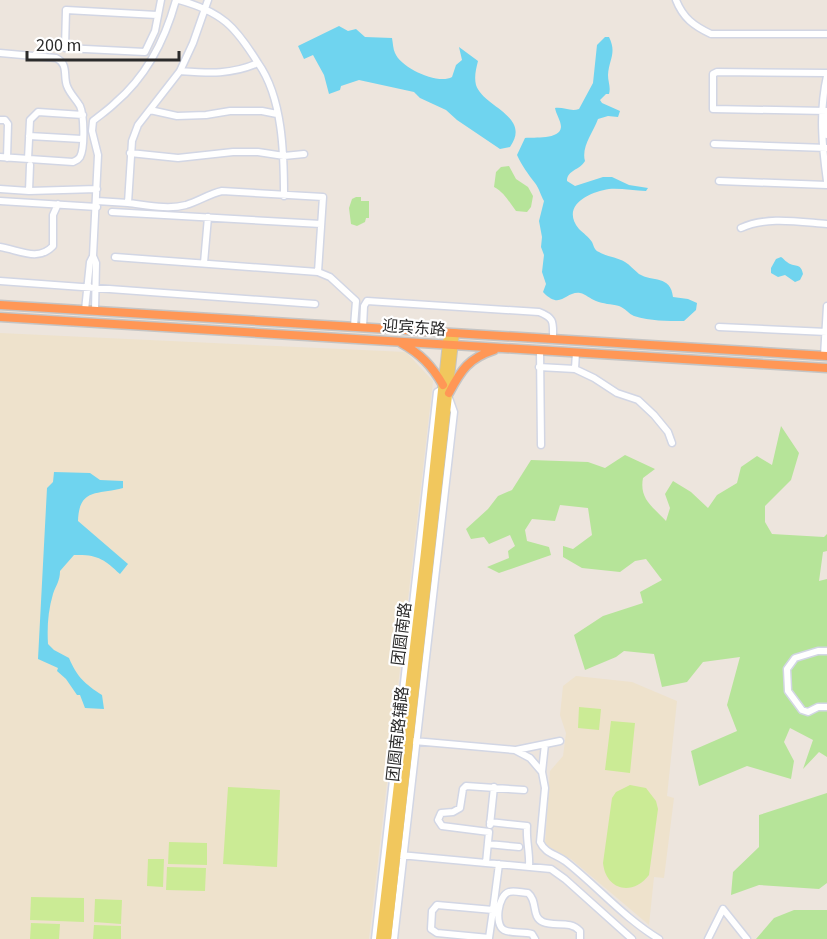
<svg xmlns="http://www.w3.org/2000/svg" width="827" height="939" font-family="'Source Sans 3','Noto Sans SC',sans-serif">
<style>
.education{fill:#eee2cc}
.green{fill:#b6e499}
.pitch{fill:#cbeb95}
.water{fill:#6fd4ef}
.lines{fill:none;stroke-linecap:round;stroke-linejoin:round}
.minor-casing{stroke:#d2d6e4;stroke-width:9}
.major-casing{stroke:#c4c4c4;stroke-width:10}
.highway-casing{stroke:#c4c4c4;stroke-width:11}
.minor{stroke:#fff;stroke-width:6}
.major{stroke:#f1c75d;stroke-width:8}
.highway{stroke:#ff9756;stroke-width:8}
.labels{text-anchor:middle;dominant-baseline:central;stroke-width:4.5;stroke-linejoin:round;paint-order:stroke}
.street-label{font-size:16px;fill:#2b2b2b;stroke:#fff}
</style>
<rect width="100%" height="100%" fill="#ede5dd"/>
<!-- education -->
<path class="education" d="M0 333 406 352 433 381 369 939H0Z
M576 676 632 682 677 701 667 796 674 798 664 878 654 877 649 925 571 859 553 851 545 844 550 771 563 756 566 733 560 715 563 686Z"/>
<!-- green -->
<path class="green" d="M509 166 516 179 528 187 533 196 531 207 527 212 516 211C509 202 505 193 494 187L496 172 501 167Z
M356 197H361V201H369V218H366L365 222 357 226 351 224 349 208 352 199Z
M781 426 799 453 791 480 765 506V522L772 534 824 537 827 534V551L823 552 819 581 827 579V757L819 752 803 769 813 740 790 728 784 742 794 761 791 779 747 766 699 786 691 751 737 731 727 705 740 657 703 662 687 682 662 687 654 654 624 651 616 657 585 670 574 635 603 616 643 603 640 592 662 580 646 559 635 561 620 572 582 568 563 557V546L573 549 592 535 588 508 560 505 555 521 532 519 525 530 527 541 549 547 551 555 499 573 487 567 509 558 508 551 515 546 510 535 489 544 484 537 471 539 466 529 488 509 498 496 512 490 531 460 588 462 605 468 625 455 655 469 643 478C639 499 653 507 666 521L670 508 665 494 673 481 691 492 708 508 717 495 737 483 741 467 757 456 772 465Z
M827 793V883L819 889 759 885 731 895 733 872 759 847V815Z
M794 910H827V939H756L774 918Z"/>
<!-- pitch -->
<path class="pitch" d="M579 707 601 709 599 730 578 728Z
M611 721 635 723 630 773 605 770Z
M630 785 646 788 656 801 658 809 649 875C633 896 606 891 603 863L612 798 616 792Z
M228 787 280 790 277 867 223 864Z
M169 842 207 843V865L168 864Z
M148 859H164L163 887 147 886Z
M167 867 206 868 205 891 166 890Z
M31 897 84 898V922L30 920Z
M95 899 122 900 121 924 94 922Z
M31 923 60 924 59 939H30Z
M94 925 121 926V939H93Z"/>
<!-- water -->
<path class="water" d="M339 26 348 31 356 29 365 37 392 38C393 43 393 49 395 53 401 68 438 85 452 77L456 65 462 60 459 47 478 61C476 69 474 77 476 85 483 107 532 116 510 147L500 149 457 120 446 110 420 98 414 92 359 80 341 86 340 90 329 94 324 75 313 55 304 59 298 46Z
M605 37H609C617 53 609 59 608 75 608 82 611 87 609 94H606L600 100 602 103 620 111 618 117 608 116 598 119C593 133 581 147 585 161 580 170 567 170 567 181L575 186 603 177H612L629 185 648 188 646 191C634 191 621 188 609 189 589 192 560 206 579 229 583 233 589 237 592 242 594 246 594 250 599 252 607 257 617 257 625 262 630 265 634 270 639 274 652 282 671 275 673 297L688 299 697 303 696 310 684 321C666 321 651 321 634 316 629 314 625 308 619 306 611 304 603 304 596 301 590 299 586 294 580 293 565 291 561 311 543 292L546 284 542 272 544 255 541 247 542 237 539 221 544 201C541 196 539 188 535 183 528 174 522 166 517 155L525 138C534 137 560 140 561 127 561 121 556 114 555 108 564 107 571 112 579 109L593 83 597 45Z
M781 257C783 258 785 261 787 262 794 268 801 262 803 274L800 280 795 282 785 275 778 277 771 273V268L776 259Z
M54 472 90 473 100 480 123 481V488C99 495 79 487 78 521L128 564 120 574C104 559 97 554 74 555L60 571C60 581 56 585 53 594 48 611 47 627 48 644L54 650 69 658C77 677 85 684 102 695L104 709 85 708 80 695H77L66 679 57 671 58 668 38 659 47 488 53 482Z"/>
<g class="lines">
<!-- minor casing -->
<g class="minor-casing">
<path id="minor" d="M179 0C222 12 235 26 258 63
M208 0 193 43 180 71 138 125 132 141 128 203C146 205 168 210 186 205 199 201 209 194 222 191L323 197 318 272 330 277 356 301 354 326
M676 0C683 18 694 26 711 34H827
M157 15 66 10 65 48 145 52 155 31 161 0
M0 53 56 58C69 64 63 76 67 86 70 94 76 99 80 106 84 115 85 148 80 157 78 160 77 160 73 162L0 157
M180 71C208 73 231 75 258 63 283 98 284 155 284 196
M827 73 717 72 713 74V109L827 111
M827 76C819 111 822 145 827 181
M150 110 177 116 206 115 230 111H262L277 114
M827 115V135
M0 120H5L8 124 7 158
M29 136 82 139
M714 144 827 148
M130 153 178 158 233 152H258L284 156 304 154
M28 159 30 120 38 112 83 115
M719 181 827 185
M0 189 29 191 97 189
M29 191 30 165
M0 201 97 207
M97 201 128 203
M112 212 321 224
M741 228C766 216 800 222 827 224
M0 247C19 250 38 262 53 246V215L58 204
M93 256 98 155 92 131 93 121C100 115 108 110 115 103 147 76 165 40 176 0
M115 257 318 272
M204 263 208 217
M0 281 315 304
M85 310 90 262 93 256 96 263 95 311
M363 327 364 306 367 301 539 312C555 318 553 323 553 338
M719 327 827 332
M540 350 541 445
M824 356 827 306
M539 367 575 369 594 378 617 393 638 400 654 415 668 432 672 443
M575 369 576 352
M827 651H818L795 658 787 669 788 691 802 710 808 712 818 707H827
M414 741 515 750 530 758 542 772 545 788 540 842C545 853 555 854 565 861 597 886 624 918 659 939
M516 750 560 741
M542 772 545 744
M490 822 527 826C526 841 530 853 529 867
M490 825 494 787
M488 844 519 847
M400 855 486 863 489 832 442 826 438 820 441 813 453 812 460 808 463 789 466 786 524 790
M486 863 551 869 565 879 632 939
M493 910 489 938 437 933 431 929 432 911 437 905 493 910 499 864
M375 939 437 392 442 389
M394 939 454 412 449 398
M535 939 532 934C524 931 512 934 504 930 494 925 498 895 509 892 514 890 523 893 528 893 538 901 531 917 543 922 555 927 570 920 580 931V939
M708 939 723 909 747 939"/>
</g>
<!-- major casing -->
<g class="major-casing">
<path id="major" d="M380 939 425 552 448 333
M387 939 455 333"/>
</g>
<!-- highway casing -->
<g class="highway-casing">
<path id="highway" d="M0 305 827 356
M0 317 827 368
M401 343C421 354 432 366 443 385
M449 393C461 370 469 358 494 350"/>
</g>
<!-- minor -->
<use href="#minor" class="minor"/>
<!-- major -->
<use href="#major" class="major"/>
<!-- highway -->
<use href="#highway" class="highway"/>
</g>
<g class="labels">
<!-- street labels -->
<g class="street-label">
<text transform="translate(414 328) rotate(4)">迎宾东路</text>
<text transform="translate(402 634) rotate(-83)">团圆南路</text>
<text transform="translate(398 734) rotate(-84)">团圆南路辅路</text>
</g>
</g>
<!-- scale -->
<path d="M27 51v9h152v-9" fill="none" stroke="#2b2b2b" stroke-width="3"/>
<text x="36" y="51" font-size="18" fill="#2b2b2b" stroke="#ffffff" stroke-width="4.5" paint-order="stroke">200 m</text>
</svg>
